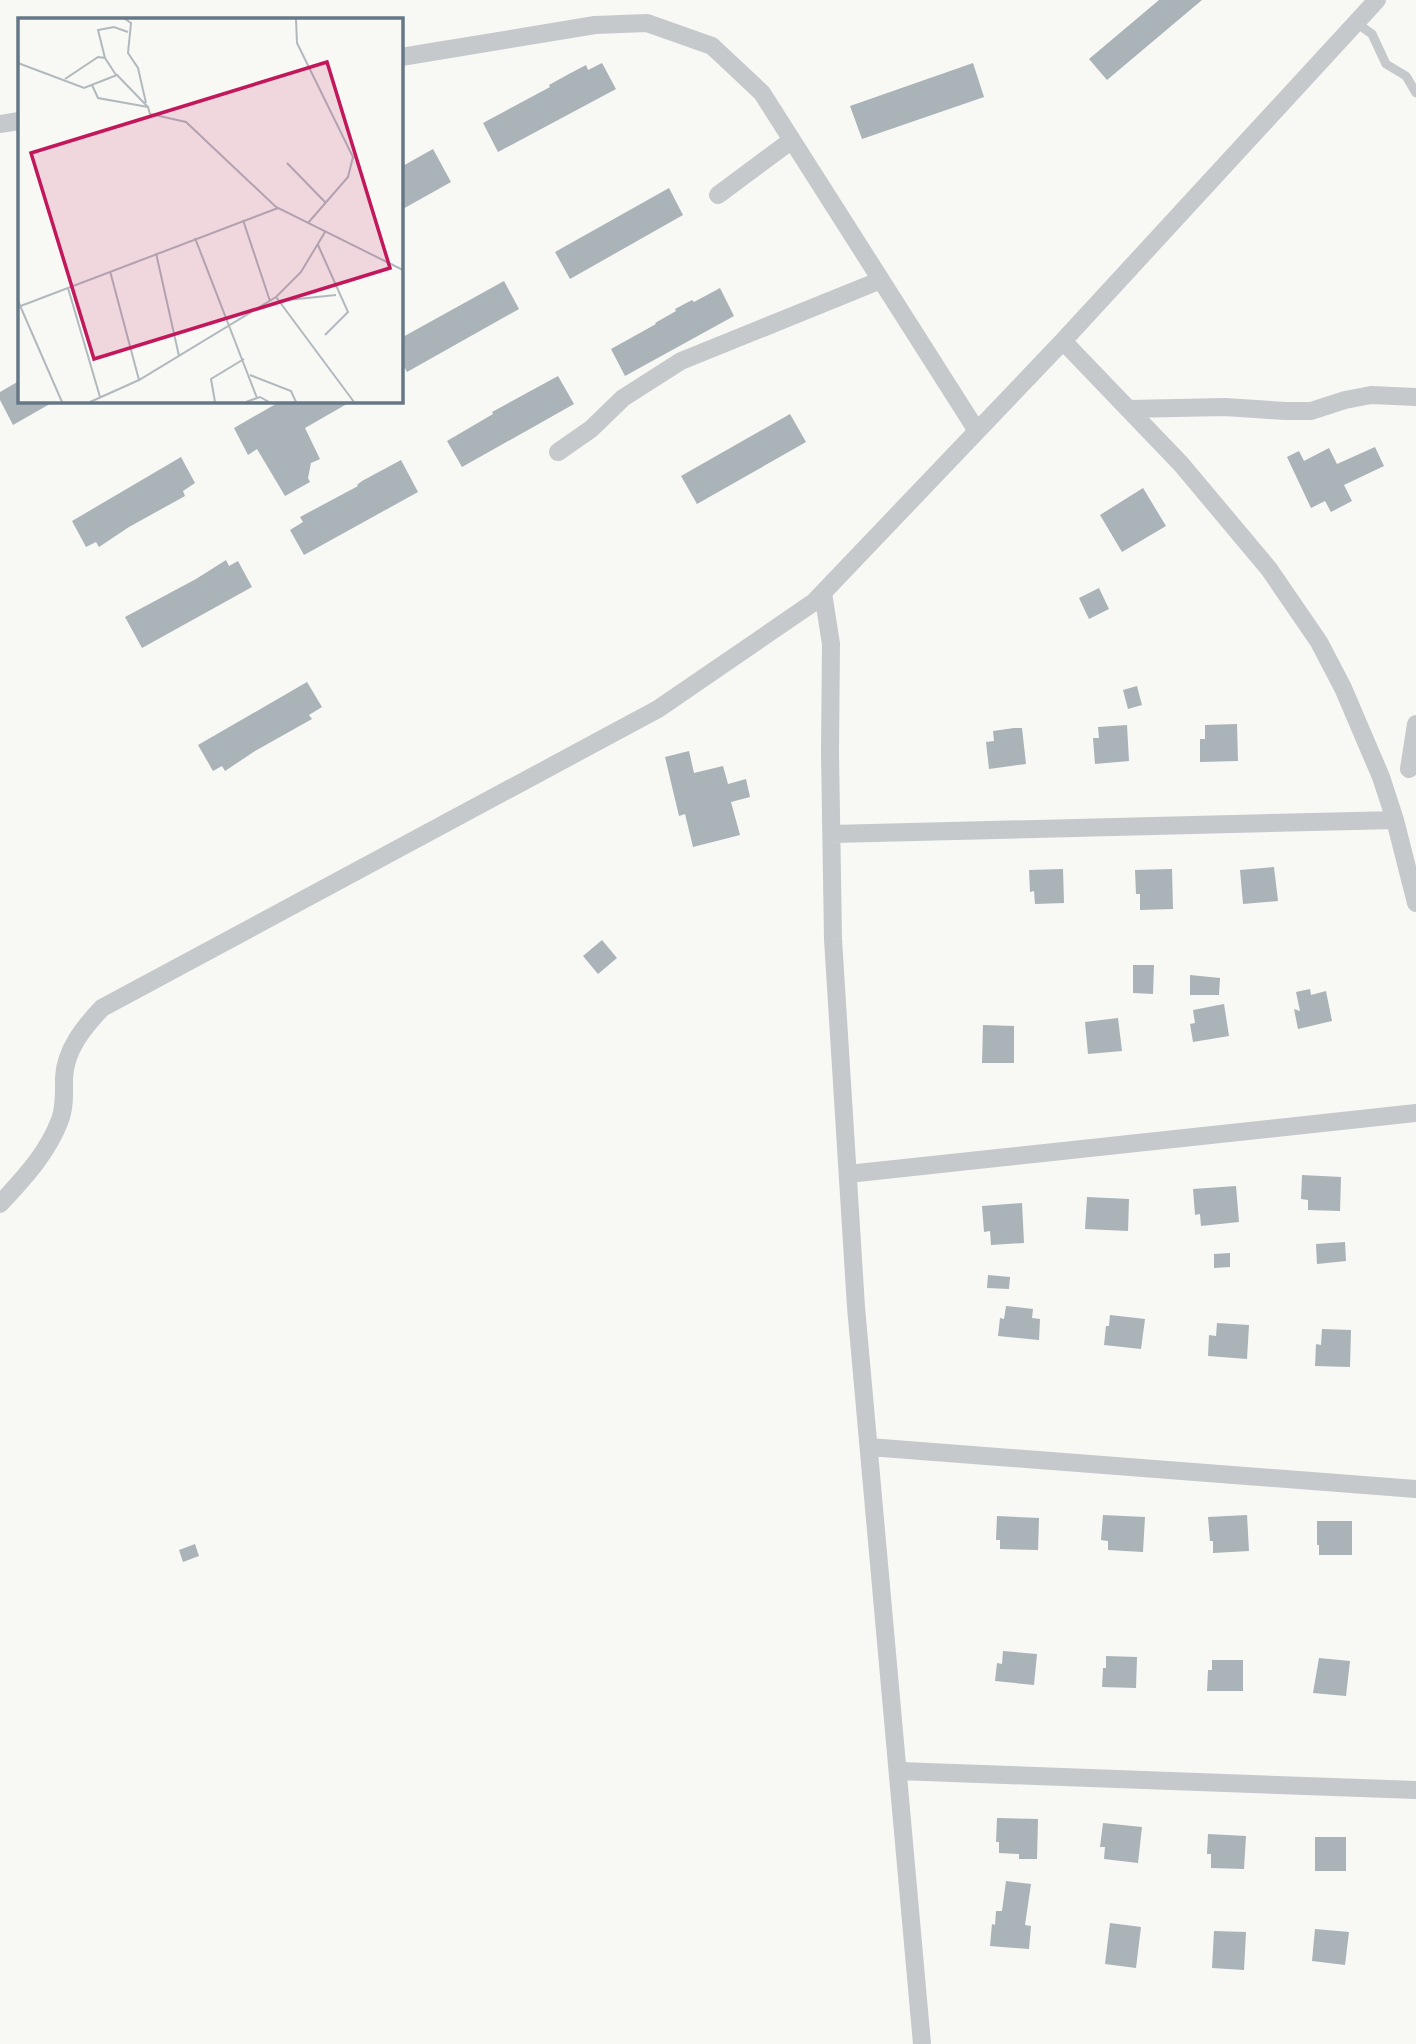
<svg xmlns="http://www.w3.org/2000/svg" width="1416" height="2044" font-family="Mulish,sans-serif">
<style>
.building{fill:#aab3b8}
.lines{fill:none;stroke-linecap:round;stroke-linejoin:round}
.lane{stroke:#c5c9cc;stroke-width:9}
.street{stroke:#c5c9cc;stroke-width:18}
.inset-road{fill:none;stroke:#b1b9bf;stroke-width:2}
.view{fill:#c2185b;fill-opacity:0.15;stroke:#c2185b;stroke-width:3.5}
.inset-edge{fill:none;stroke:#667887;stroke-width:3.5}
</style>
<rect width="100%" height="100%" fill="#f8f8f5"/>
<!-- building -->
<path class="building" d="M1159 0H1202L1107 80 1089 59Z
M602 63 616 89 498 152 483 123 550 87 549 85 567 75 586 65 588 70Z
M973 63 984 97 862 139 850 106Z
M433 149 451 182 401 210V167Z
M669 188 683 215 570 279 555 252Z
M504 281 519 309 407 372 401 361V338Z
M720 288 734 316 625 376 611 349 656 324 655 323 676 311 675 309 692 300 694 302Z
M558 376 574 404 462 467 447 441 493 414 492 412Z
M19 381V401H55L13 425 0 400V392Z
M281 401H352L305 428 320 459 311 463 308 478 310 482 285 496 257 449 248 455 234 428Z
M790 414 806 442 697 504 681 476Z
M1375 447 1384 466 1344 485 1352 501 1331 512 1325 501 1311 508 1287 457 1299 451 1304 461 1329 448 1337 464Z
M181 457 195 483 183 491 185 496 129 527 99 547 96 542 86 547 72 521Z
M401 460 418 492 304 555 290 530 303 522 300 517 358 486 357 485 362 481Z
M1143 488 1166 526 1122 552 1100 515Z
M226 560 229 566 238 561 252 587 142 648 125 617 196 579Z
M1099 588 1109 609 1089 619 1079 598Z
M307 682 322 707 309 715 312 719 255 751 225 771 222 766 213 771 198 745Z
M1137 686 1142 705 1128 709 1123 690Z
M1237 724 1238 761 1200 762V739H1205V725Z
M1127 725 1129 761 1095 764 1093 738H1099L1098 727Z
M1014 728H1022L1026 764 989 769 986 742 994 741 993 731Z
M689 751 694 773 723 766 728 784 746 779 750 797 731 802 740 835 693 847 685 814 679 816 665 757Z
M1274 867 1278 901 1243 904 1240 870Z
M1063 869 1064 903 1035 904 1034 891 1030 892 1029 870Z
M1172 869 1173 909 1140 910V894H1136L1135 870Z
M602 940 617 958 598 974 583 956Z
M1133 965H1154L1153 994 1133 993Z
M1190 975 1220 978 1219 995H1190Z
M1310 989 1311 995 1326 991 1332 1021 1298 1029 1294 1009 1300 1011 1296 992Z
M1224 1004 1229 1036 1193 1042 1190 1024 1195 1023 1193 1010Z
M1118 1018 1122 1051 1088 1054 1085 1022Z
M983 1025 1014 1026V1063H982Z
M1302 1175 1341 1177 1340 1211 1308 1210V1200L1301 1199Z
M1236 1186 1239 1222 1201 1226 1200 1214 1195 1215 1193 1189Z
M1087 1197 1129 1199 1128 1231 1085 1229Z
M1022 1203 1024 1243 991 1245 990 1231 984 1232 982 1206Z
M1345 1242 1346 1261 1317 1264 1316 1244Z
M1230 1253V1267L1214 1268V1254Z
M988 1275 1010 1277 1009 1289 987 1288Z
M1006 1306 1033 1309 1032 1318 1040 1319 1039 1340 998 1336 1000 1318 1004 1319Z
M1110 1315 1145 1319 1141 1349 1104 1345 1106 1326H1109Z
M1217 1323 1249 1325 1247 1359 1208 1356 1209 1335 1216 1336Z
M1322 1329 1351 1330 1350 1367 1315 1366 1316 1344 1321 1345Z
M1103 1515 1145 1517 1143 1552 1108 1550V1541L1101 1540Z
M1247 1515 1249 1551 1213 1553V1541H1210L1208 1517Z
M997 1516 1039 1518 1038 1550 1000 1549V1540H996Z
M1317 1521H1352V1555H1319V1545H1317Z
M195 1544 199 1556 183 1562 179 1550Z
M1003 1651 1037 1654 1034 1685 995 1681 997 1663 1002 1664Z
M1106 1656 1137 1657 1136 1688 1102 1687 1103 1668H1106Z
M1319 1658 1350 1661 1346 1696 1313 1693Z
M1212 1660H1243V1691H1207L1208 1670H1212Z
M997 1818 1038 1819 1037 1859H1019V1854L999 1853V1842H996Z
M1103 1823 1142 1827 1138 1863 1104 1859 1105 1847H1100Z
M1208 1834 1246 1836 1244 1869 1211 1868V1854H1207Z
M1315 1837H1346V1871H1315Z
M1006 1881 1031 1884 1025 1925 1031 1926 1029 1949 990 1946 992 1924 995 1925 996 1911H1002Z
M1110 1923 1141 1927 1136 1968 1105 1964Z
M1315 1929 1349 1932 1345 1965 1312 1961Z
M1214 1931 1246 1932 1244 1970 1212 1968Z"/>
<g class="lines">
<!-- lane -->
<path class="lane" d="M1355 22 1372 34 1386 64 1406 76 1416 93"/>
<!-- street -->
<path class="street" d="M401 57 595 25 647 23 712 46 762 93 977 431
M0 124 19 121
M718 195 792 140
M1063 341 1181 464 1269 569 1319 642 1343 688 1381 777 1395 820 1416 903
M1128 409 1225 407 1285 411H1311L1345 400 1371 395 1416 397
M558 452 591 429 623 398 681 361 881 280
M823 593 831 644 830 752 833 939 856 1307 922 2044
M1409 769 1416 724
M832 834 1395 820
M848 1174 1416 1113
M0 1204C24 1178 47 1154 60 1120 65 1107 64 1092 64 1078 65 1050 84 1027 102 1008L658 709 814 602 1063 341 1377 0
M869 1447 1416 1489
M899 1771 1416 1790"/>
</g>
<!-- overview -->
<g transform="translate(18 18)">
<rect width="385" height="385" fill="#f8f8f5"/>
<path class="inset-road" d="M107 1 113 5 110 35 120 50 128 85M278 1 279 25 335 139 330 159 290 205M87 40 80 12 96 9 110 14M0 45 66 70 99 57 130 89 132 96 168 104 258 189 385 252M47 61 80 39 87 40 98 57M74 67 80 80 130 89M269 145 308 185M225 202 252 283M177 220 239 380M300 227 330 294 307 317M138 235 161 338M92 253 121 362M50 270 82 379M258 279 336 384M0 283 44 384M260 283 318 277M0 289 260 190M232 357 273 373 278 384M72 384 121 362 258 279 283 254 307 214M197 384 193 361 226 341M228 384 242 379 251 384"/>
<path class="view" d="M309 44 372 250 76 341 13 135Z"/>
<rect width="385" height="385" class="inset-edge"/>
</g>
</svg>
